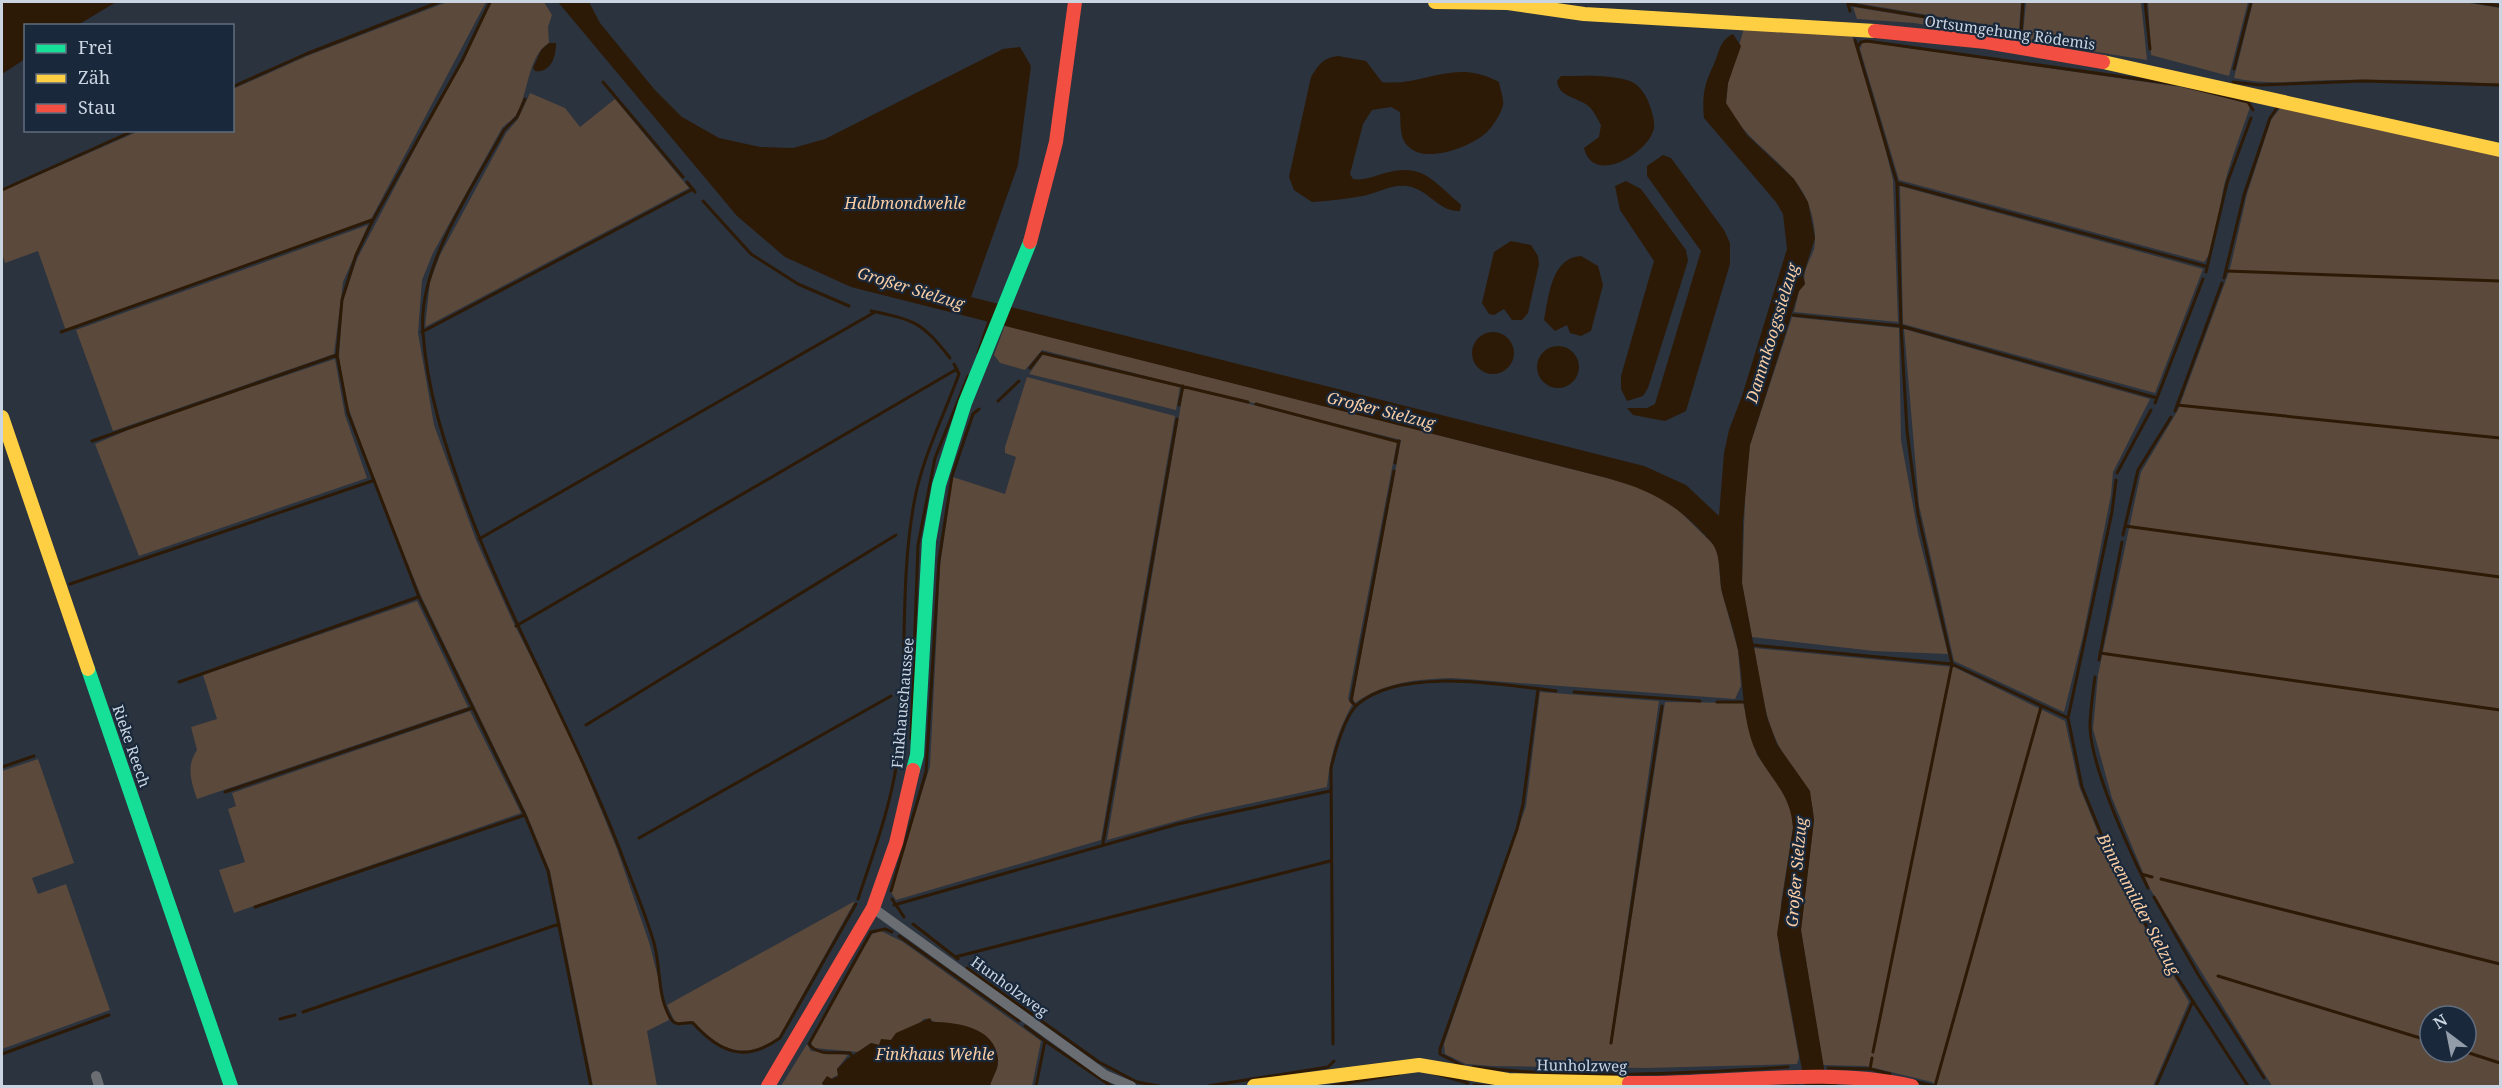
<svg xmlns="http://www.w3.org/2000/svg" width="2502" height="1088" font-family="'Noto Serif',serif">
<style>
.green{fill:#5b493b;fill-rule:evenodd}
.water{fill:#2d1a06}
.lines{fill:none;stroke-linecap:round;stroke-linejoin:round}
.stream{stroke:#2d1a06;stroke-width:3}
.street{stroke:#6a6e72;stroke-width:10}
.fast{stroke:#16e098;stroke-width:14}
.slow{stroke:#ffcf43;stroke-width:14}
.jam{stroke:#f24e42;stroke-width:14}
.labels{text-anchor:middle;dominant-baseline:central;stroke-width:4.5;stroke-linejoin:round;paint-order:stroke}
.street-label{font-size:15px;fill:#cbd5e2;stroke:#19283b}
.water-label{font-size:16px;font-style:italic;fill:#facda3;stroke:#19283b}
</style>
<rect width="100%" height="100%" fill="#2b333e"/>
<!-- green -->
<path class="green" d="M447 2H486L371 219 66 331 38 251 5 263 2 253V191L139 131 232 130 233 89 307 56Z
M492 2H544L552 15 548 27 549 43C527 56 529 94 516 115 512 120 506 124 502 128L433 253 422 280 418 333 434 425 476 540 514 624 570 734 617 849 649 942 669 1020 647 1031 657 1086H593L550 871 527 815 421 596 374 480 346 401 339 357 343 300 357 259Z
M1855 2H2021L2019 30 1856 3Z
M2026 2H2141L2147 60 1914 23 1857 19 1853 7 2023 34Z
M2148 2H2248L2229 76 2151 55Z
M2253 2H2463L2500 8V84C2447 81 2393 79 2339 80 2304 80 2269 86 2234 78Z
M1745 25 1851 32 1876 111 1893 180 1898 322 1794 312 1799 291 1805 284C1802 271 1810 261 1814 249 1817 235 1813 216 1808 203 1794 165 1745 144 1726 103L1728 83Z
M1867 42 2181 87 2247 103 2250 107C2242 131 2232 156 2225 182 2219 203 2218 246 2204 262L1899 180 1860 49 1862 43Z
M530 93 565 108 580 127 615 99 689 188 425 327 430 282 440 255 506 133 518 119Z
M2281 107 2500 155V1086H2272L2149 887 2112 798 2093 729 2098 675 2141 472 2178 410 2230 269 2247 194 2271 120ZM2430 1016H2466V1052H2430Z
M1900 186 2203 269 2155 393 1903 324Z
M368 225 343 282 334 354 113 431 76 330Z
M1792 317 1899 328 1901 440 1918 533 1948 654 1874 651 1752 637 1742 583 1746 471 1750 445Z
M1005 325 1607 478 1636 486 1670 502 1714 545 1718 555 1721 589 1738 650 1741 686 1735 699 1452 678C1418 679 1384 682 1355 703L1353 699 1401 440 1042 350 1025 370 1000 363 994 355Z
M1904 329 2150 399 2113 472 2111 495 2083 636 2064 712 1954 661 1919 505Z
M1043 354 1180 387 1176 410 1029 374Z
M335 359 345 415 367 478 139 556 95 444 149 421Z
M1027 377 1175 416 1101 840 896 900 891 892 930 766 940 566 953 477 1005 494 1016 457 1005 453V447Z
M1184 387 1397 442 1348 699 1352 705C1337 733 1330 756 1327 787L1206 813 1107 840Z
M417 601 468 707 197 799C191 782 186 765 197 750L191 727 217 719 203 675Z
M1754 648 1954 667 2065 721 2079 786 2109 859 2146 930 2189 1002 2153 1086H1938L1932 1082 1866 1066 1823 1065 1801 930 1814 820C1812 780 1792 775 1777 742 1763 713 1760 680 1754 648Z
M1540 692 1659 701 1610 1044H1612L1665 702 1743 703 1757 755 1782 789 1792 813 1793 828 1781 903 1779 949 1799 1057 1797 1064 1647 1068 1493 1066 1466 1064 1445 1054 1444 1044 1526 806Z
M470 711 521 813 234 913 219 870 245 862 228 809 236 806 232 793Z
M38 759 74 863 32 878 38 894 66 884 110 1010 2 1049V771Z
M855 901 779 1037C743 1062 720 1050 693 1021L678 1023 674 1020 667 1005Z
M881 931 903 942 1041 1041 1032 1086H990C992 1076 999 1070 998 1060 995 1028 958 1024 936 1022 930 1021 931 1018 924 1019L915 1027 897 1033 891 1040 879 1045 871 1043 858 1052 814 1048 811 1043 817 1026 872 934Z
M807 1044 811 1051 848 1055 837 1069 838 1075 822 1083 824 1086H781Z"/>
<!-- water -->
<path class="water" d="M2 2H116L78 25 26 26 25 59 2 74Z
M558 2H589L600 23 654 89 682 117 719 138 760 147 793 148 825 139 1003 49 1020 47 1031 66 1018 165 971 297 1644 466 1686 485 1719 516 1724 453 1729 430 1742 396 1787 249 1783 214 1776 202 1704 118C1702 95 1704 85 1714 64 1720 51 1719 41 1733 34L1741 46 1728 83 1726 103 1747 135 1794 179 1808 202 1815 238 1803 276 1805 284 1799 291 1750 445 1743 522 1742 583 1767 717 1777 744 1810 791 1814 820 1801 930 1827 1086H1805L1777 934 1793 828C1791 788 1762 774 1751 739 1742 710 1743 680 1738 650 1734 630 1727 611 1722 592 1719 578 1721 561 1715 548 1711 540 1703 534 1697 527 1670 500 1643 488 1607 478L851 287 785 257 737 216Z
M549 43H556C556 57 551 73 535 71L533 68 541 50Z
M1338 56 1366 61 1382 82C1424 87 1454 57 1499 82 1500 89 1504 98 1503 105 1501 114 1493 126 1486 133 1470 147 1426 164 1409 147 1399 139 1401 124 1400 112L1391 107 1372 110 1363 124 1350 174 1353 179C1364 181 1374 176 1385 173 1422 163 1431 179 1458 202L1461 205 1460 211C1438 212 1429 189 1407 186 1391 184 1378 193 1363 196 1346 199 1329 201 1312 202L1294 190 1289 177 1311 77C1319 64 1323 58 1338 56Z
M1561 76C1584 76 1608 74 1630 81 1638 84 1645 93 1648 101 1651 109 1655 119 1654 128 1650 152 1593 187 1584 148L1599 137 1601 125C1597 118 1593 109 1587 105 1576 97 1559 97 1557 81Z
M1663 155 1671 158 1724 230 1730 243V264L1686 411 1665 421 1633 415 1627 408H1647L1655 404 1701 251 1647 176V166Z
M1626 181 1641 189 1686 250 1688 261 1648 388 1643 396 1627 401 1621 389V376L1654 261 1620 210 1615 186Z
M1511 241 1531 245 1538 256 1539 264 1528 313 1522 320H1512L1504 309 1494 315 1489 314 1482 303 1494 252Z
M1581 256 1598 266 1603 285 1591 331 1581 336 1570 333 1567 325 1555 331 1544 320C1549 296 1551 258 1581 256Z
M1472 353a21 21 0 1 1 42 0a21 21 0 1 1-42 0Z
M1537 367a21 21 0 1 1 42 0a21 21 0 1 1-42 0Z
M930 1018 932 1022C954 1022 996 1026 998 1060 998 1071 992 1077 990 1086H824L822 1083 827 1076 832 1079 838 1076 837 1069 847 1059 871 1043 879 1045 881 1039 891 1040 896 1033Z"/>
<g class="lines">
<!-- stream -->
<path class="stream" d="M490 2 462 61 373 220 356 255 342 300 337 355 348 413 419 597 525 815 548 871 591 1086
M1848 2V4L2021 33 2023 2
M2145 2 2150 49
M2476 2 2500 6
M1848 4 1850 11
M1857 47 1861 42 1867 41 2181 85 2248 102 2253 110
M2234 69 2251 2
M603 82 683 177
M2233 82 2259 85 2363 81 2500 85
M232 87 306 54 439 2
M525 99 517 117 504 130C473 188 417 266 423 333 427 390 444 442 463 495 507 617 573 729 620 850 631 880 645 912 654 943 661 967 657 997 671 1019 677 1028 684 1021 693 1023 720 1053 745 1063 780 1038L856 904
M687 182 695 192
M1897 183 2205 266
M2 190 135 130
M703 201 751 254 798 284 849 306
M2227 271 2500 281
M2206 272 2227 183 2251 118
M2224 278 2244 195 2270 118 2277 108
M871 311C915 320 922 322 950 358
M1793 315 1901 326 1897 183 1855 40
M61 332 372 220
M422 332 693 189
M978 353 990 318
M1042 353 1248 402
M1030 368 1042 353
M998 401 1019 381
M2155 403 2203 279
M1256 404 1399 442
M1179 405 1183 386
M2177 405 2500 438
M2175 411 2222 283
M92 441 337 355
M1395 463 1399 441
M2117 473 2151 410
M2125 526 2500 577
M2123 535 2138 470 2171 417
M479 539 875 312
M70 584 372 481
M516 626 957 369
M1752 645 1952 664 2068 718 2082 787 2111 858 2157 946 2248 1086
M2100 653 2500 710
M2099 660 2122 542
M2095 677C2093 693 2090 711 2090 727 2091 767 2129 850 2148 888
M179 682 418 597
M1574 692 1700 701
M1717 702H1745
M1356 706 1351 701 1394 471
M2068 718 2112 512 2116 480
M586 725 896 535
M911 739 918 545 935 458 968 376
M2 767 34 756
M225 792 472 708
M639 838 891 696
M1103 843 1177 419
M2141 874 2152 877
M2161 879 2500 964
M891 891 926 772 939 560 952 476 973 414 979 409
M2154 897 2199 976 2264 1078
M858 899C874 851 892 803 898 754 908 671 899 586 914 503 922 458 943 418 959 374L954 364
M892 899 904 917
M894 905 1178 824 1330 791
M255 907 525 815
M913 924 958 959
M899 936 1019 1021
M955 957 1330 861
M967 968 1099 1062 1137 1082 1159 1086
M2218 976 2430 1041
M303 1012 559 924
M280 1019 295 1015
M1025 1026 1045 1041 1036 1086
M1045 1041 1111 1086
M1611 1043 1662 706
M1333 1044 1331 768C1335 752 1345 716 1357 705 1400 666 1504 685 1556 691
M1873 1052 1952 664 1918 514 1907 431 1901 326 2157 398
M2466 1052 2500 1063
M2 1054 109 1015
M852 1056 850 1053C837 1052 817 1056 809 1044L871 932 885 929 892 932
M1463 1066 1440 1054V1049L1517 829 1523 804 1538 689
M1473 1067C1577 1079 1683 1074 1788 1067
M1828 1068 1870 1069 1890 1074
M1870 1069 1872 1058
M1432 1073 1468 1083
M1914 1081 1934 1086
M1474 1085 1492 1086
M1825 1085H1836
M1208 1086 1328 1067 1334 1061
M1330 1086 1399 1074
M1782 1086H1798
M1935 1086 2041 707
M2156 1086 2193 1001"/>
<!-- street -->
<path class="street" d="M873 908 1105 1075 1131 1086
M96 1076 99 1086"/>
<!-- fast -->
<path class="fast" d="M88 669 231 1086
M913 770 917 755 929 541 939 485 965 403 1030 242"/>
<!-- slow -->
<path class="slow" d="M1435 2 1508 3 1584 14 1875 31
M2103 62 2500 150
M2 417 88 669
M1254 1086 1419 1065 1508 1080 1629 1083"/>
<!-- jam -->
<path class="jam" d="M1875 31 1986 42 2103 62
M1030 242 1056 142 1075 2
M1629 1083C1720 1085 1824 1066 1912 1086
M768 1086 873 908 896 843 913 770"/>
</g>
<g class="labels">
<!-- street labels -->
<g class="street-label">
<text transform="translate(2010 32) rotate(8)">Ortsumgehung Rödemis</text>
<text transform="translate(902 703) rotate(-85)">Finkhauschaussee</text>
<text transform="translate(132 746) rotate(71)">Rieke Reech</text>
<text transform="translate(1010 986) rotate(36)">Hunholzweg</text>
<text transform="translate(1582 1065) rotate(1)">Hunholzweg</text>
</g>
<!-- water labels -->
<g class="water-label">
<text x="905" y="203">Halbmondwehle</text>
<text transform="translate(911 288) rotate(17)">Großer Sielzug</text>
<text transform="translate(1772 333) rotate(-73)">Dammkoogssielzug</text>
<text transform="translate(1381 410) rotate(14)">Großer Sielzug</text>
<text transform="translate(1796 872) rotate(-85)">Großer Sielzug</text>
<text transform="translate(2139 904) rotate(62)">Binnenmilder Sielzug</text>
<text x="935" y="1054">Finkhaus Wehle</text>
</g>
</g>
<!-- border -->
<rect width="2502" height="1088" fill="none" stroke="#cbd5e2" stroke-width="6"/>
<!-- legend -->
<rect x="24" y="24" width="210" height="108" fill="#19283b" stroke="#606d7e" stroke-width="1.5"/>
<rect x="36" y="44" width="30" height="9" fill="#16e098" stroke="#606d7e" stroke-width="1.5"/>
<text x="78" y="54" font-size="18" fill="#cbd5e2">Frei</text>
<rect x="36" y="74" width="30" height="9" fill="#ffcf43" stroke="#606d7e" stroke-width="1.5"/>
<text x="78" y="84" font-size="18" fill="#cbd5e2">Zäh</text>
<rect x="36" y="104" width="30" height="9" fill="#f24e42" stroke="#606d7e" stroke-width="1.5"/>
<text x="78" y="114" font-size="18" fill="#cbd5e2">Stau</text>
<!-- north arrow -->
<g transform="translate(2448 1034) rotate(328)"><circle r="28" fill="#19283b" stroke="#606d7e" stroke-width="1.5"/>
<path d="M0-4.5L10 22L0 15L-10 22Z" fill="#939ca9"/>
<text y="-9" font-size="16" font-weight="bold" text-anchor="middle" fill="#cbd5e2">N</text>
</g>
</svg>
